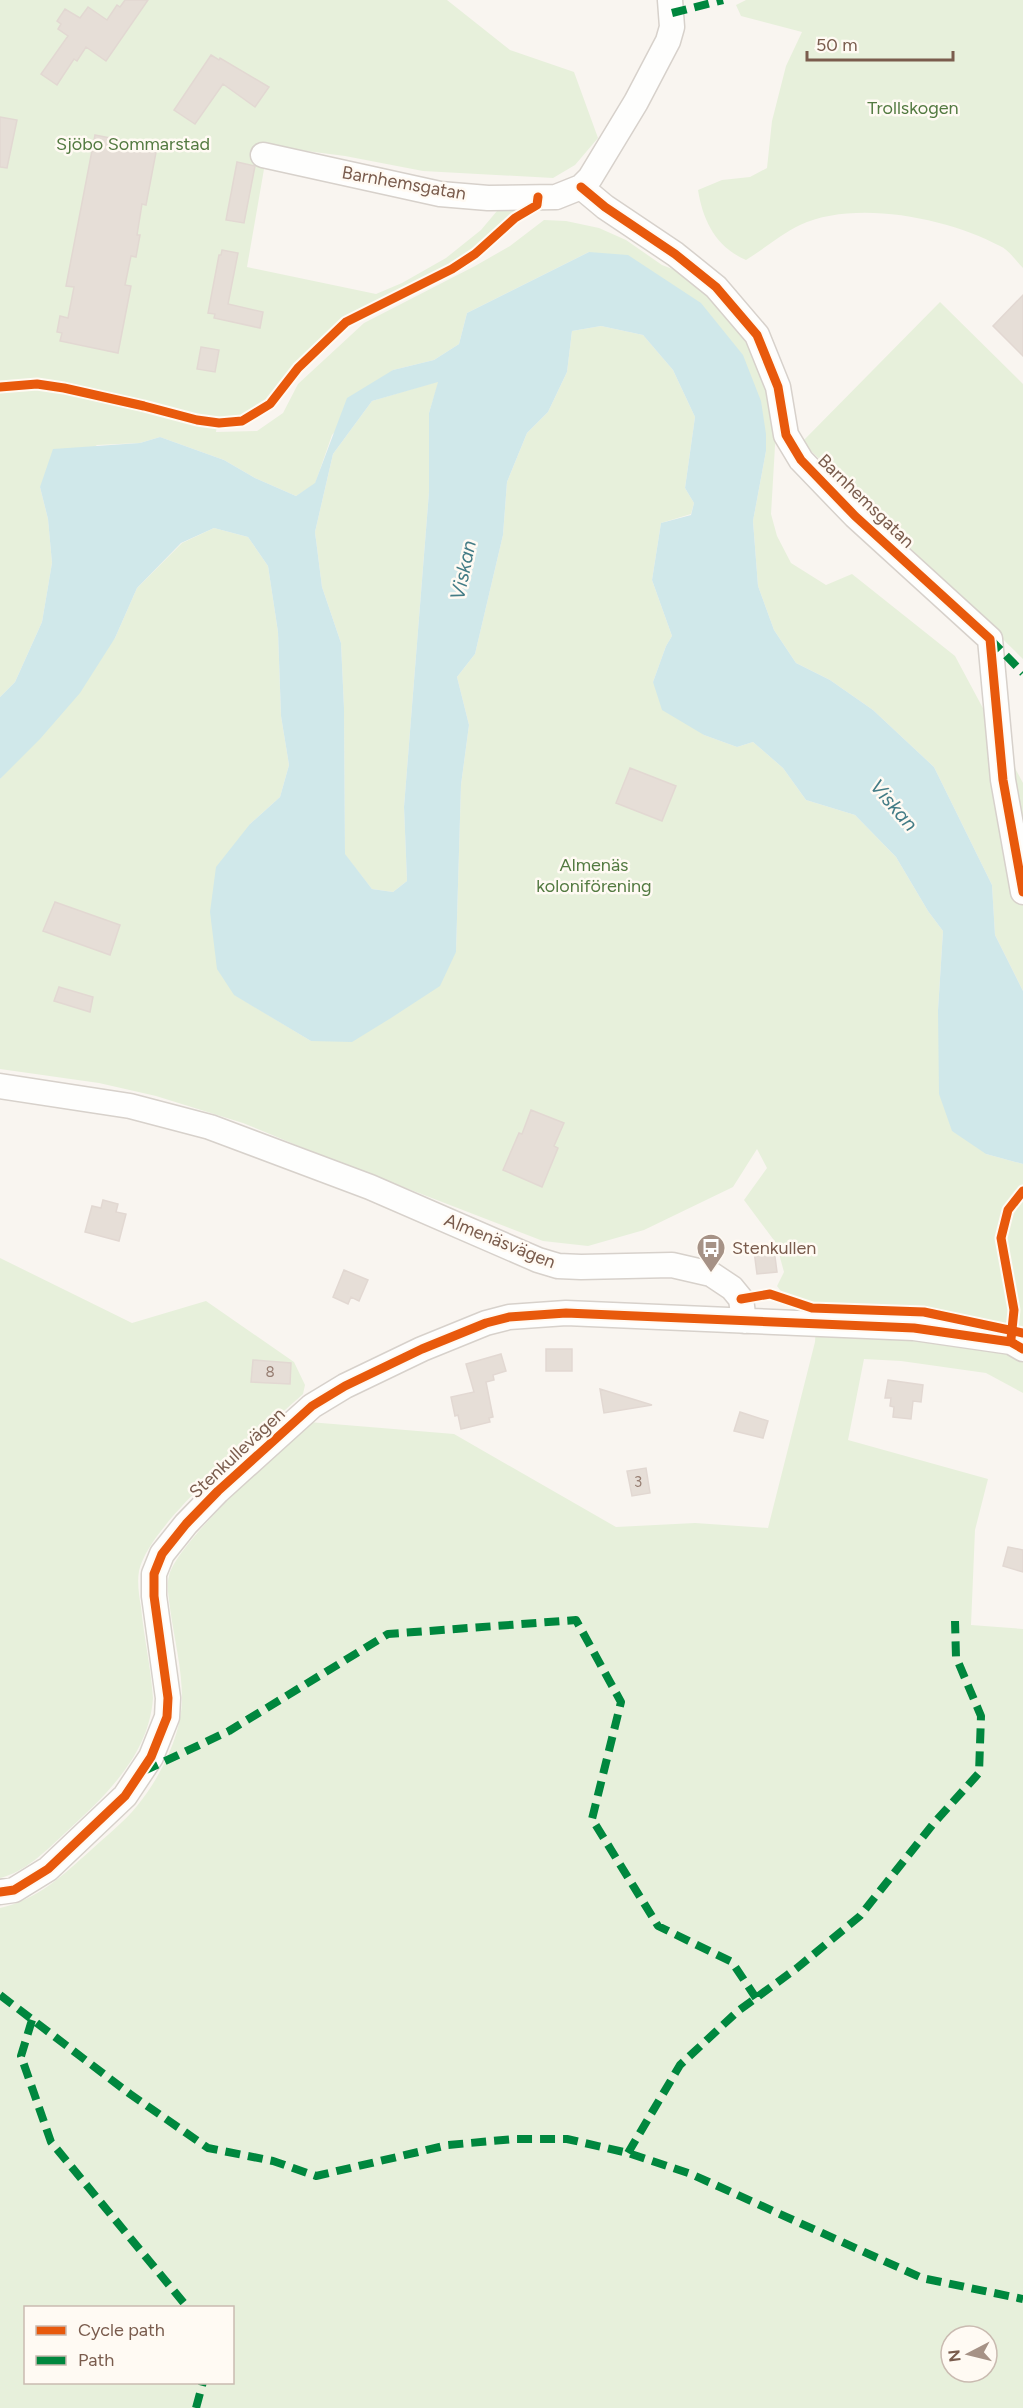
<svg xmlns="http://www.w3.org/2000/svg" width="1023" height="2408" font-family="Figtree,sans-serif">
<style>
.green{fill:#e7f0db;fill-rule:evenodd}
.water{fill:#d0e8ea;fill-rule:evenodd}
.building{fill:#e6ded7;stroke:#e2d8d2;stroke-width:1.5}
.lines{fill:none;stroke-linecap:round;stroke-linejoin:round}
.minor-casing{stroke:#d7d1cb;stroke-width:27}
.minor{stroke:#fefefd;stroke-width:24}
.quiet{stroke:#00873e;stroke-width:8;stroke-dasharray:15 8;stroke-linecap:butt}
.cycleway-casing{stroke:#fffaf3;stroke-width:13}
.cycleway{stroke:#e8590c;stroke-width:9}
.labels{text-anchor:middle;dominant-baseline:central;stroke-width:5;stroke-linejoin:round;paint-order:stroke}
.number-label{font-size:15px;fill:#977e72}
.park-label{font-size:18px;fill:#537a41;stroke:#fffaf3}
.street-label{font-size:18px;fill:#7a5c4d;stroke:#fffaf3}
.poi-label{font-size:18px;fill:#7a5c4d;stroke:#fffaf3;text-anchor:start}
.water-label{font-size:20px;font-style:italic;fill:#437c86;stroke:#fffaf3}
</style>
<rect width="100%" height="100%" fill="#f9f5f0"/>
<!-- green -->
<path class="green" d="M0 0H447L510 50 574 72 598 138 575 165 553 178 423 171 345 156 268 146 247 267 376 294 402 283 446 258 481 230 502 205H531L514 214 484 241 435 275 344 320 329 332 297 364 263 406 254 413 242 417 218 419 216 432 257 431 283 413 298 384 364 323 475 266 510 246 544 220 566 221 599 228 626 240 662 265 688 275 731 320 749 345 765 382 776 429 771 514 777 536 791 563 826 585 852 574 955 656 1023 783V991L995 935 992 885 934 767 873 710 830 680 796 663 774 630 758 586 753 521 766 451 589 252 467 313 459 344 434 360 393 370 332 435 315 484 296 496 255 478 224 460 160 437 140 443 97 445 40 487 48 519 52 563 42 622 15 682 0 697Z
M746 0H1023V268C1016 261 1009 250 1000 246 948 218 855 199 800 225 781 234 764 249 746 260 716 247 703 221 698 190L722 180 750 177 767 168 772 121 786 66 802 32 741 16 736 5Z
M940 302 1023 384V659L802 442Z
M601 326 643 335 673 370 695 417 685 488 694 503 691 514 661 523 652 580 672 636 666 646 653 682 704 735 737 747 753 742 783 768 806 800 855 815 896 857 928 911 943 931 938 1010 986 1154 1023 1164V1393L986 1373 901 1361 864 1359 848 1440 988 1479 975 1530 971 1625 1023 1629V2408H0V1908C37 1900 63 1875 91 1850 106 1836 124 1822 137 1806 160 1778 182 1735 182 1698 182 1668 174 1638 170 1608 169 1598 166 1586 169 1576 176 1543 280 1450 309 1422L454 1434 616 1527 695 1523 768 1528 815 1342 817 1308 783 1294 777 1286 784 1272 776 1243 744 1200 767 1168 757 1149 733 1187 644 1230 588 1246 543 1241 318 1154 243 1123 156 1096 99 1083 0 1069V779L115 638 137 588 182 543 214 528 248 537 268 566 278 632 281 716 289 765 280 797 250 824 235 995 311 1041 456 952 461 785 469 725 457 677 475 654 503 535 507 482 527 433 548 412 567 372 572 331ZM26 2308H232V2382H26ZM951 2336H987V2372H951Z
M439 381 429 413V492L404 807 407 881 393 892 372 889 345 855 344 708 341 643 322 587 315 532 333 454 372 401Z
M0 1258 132 1323 206 1301 294 1362 305 1385 303 1394C263 1431 150 1521 139 1571 137 1582 139 1596 141 1607 144 1638 151 1668 153 1698 149 1756 104 1797 64 1834 46 1851 25 1872 0 1878Z"/>
<!-- water -->
<path class="water" d="M589 252 628 255 701 303 743 355 761 401 766 434V451L753 521 758 586 774 630 796 663 830 680 873 710 934 767 992 885 995 935 1023 991V1164L986 1154 952 1131 939 1094 938 1010 943 931 928 911 896 857 855 815 806 800 783 768 753 742 737 747 704 735 662 710 653 682 666 646 672 636 652 580 661 523 691 515 694 503 685 488 695 417 673 370 643 335 601 326 572 331 567 372 548 412 527 433 507 482 503 535 475 654 457 677 469 725 461 785 456 952 440 986 391 1018 352 1042 311 1041 234 995 217 969 210 912 216 867 250 824 280 797 289 765 281 716 278 632 268 566 248 537 214 528 181 543 137 588 115 638 80 693 40 739 0 779V697L15 682 42 622 52 563 48 519 40 487 53 449 140 443 160 437 224 460 255 478 296 496 315 483 347 398 393 370 434 360 459 344 467 313ZM438 382 429 413V492L404 807 407 881 393 892 372 889 345 854 344 708 341 643 322 587 315 532 333 454 372 401Z"/>
<!-- building -->
<path class="building" d="M125 0H148L106 61 86 47 77 61 74 59 57 85 41 74 68 36 58 29 61 24 57 21 65 9 80 18 88 7 107 20 117 5 120 7Z
M211 55 219 60 220 58 269 87 255 107 223 84 195 124 174 110Z
M0 117 17 120 7 168 0 167Z
M95 135 157 147 146 205 142 204 137 235H140L136 257 131 256 125 285 131 286 118 353 60 341 62 333 57 332 60 316 68 318 74 287 66 286Z
M237 162 255 166 244 223 226 220Z
M222 250 238 253 228 304 263 312 260 328 214 318 215 314 208 313 219 255H221Z
M1023 295V356L993 326Z
M201 347 219 350 215 372 197 369Z
M630 768 676 786 662 821 616 803Z
M55 902 120 925 110 955 43 931Z
M59 987 93 997 90 1012 54 1001Z
M531 1110 564 1123 554 1146 558 1148 542 1187 503 1170 519 1133 522 1134Z
M103 1200 118 1204 116 1212 126 1214 119 1241 85 1232 92 1206 101 1208Z
M774 1249 777 1272 757 1274 754 1251Z
M344 1270 368 1280 359 1301 351 1297 348 1304 333 1297Z
M546 1349H572V1371H546Z
M501 1354 506 1371 493 1375 494 1380 486 1382 493 1417 489 1418 490 1422 461 1429 458 1415 455 1416 451 1397 474 1392 466 1364Z
M253 1360 291 1363 290 1384 251 1382Z
M888 1380 923 1385 921 1402 913 1401 911 1419 893 1417 894 1407 890 1406 891 1398H885Z
M600 1389 652 1405 604 1413Z
M740 1412 768 1421 763 1438 734 1431Z
M646 1468 650 1493 632 1496 627 1471Z
M1008 1547 1023 1550V1572L1003 1566Z"/>
<g class="lines">
<!-- minor casing -->
<g class="minor-casing">
<path id="minor" d="M263 155 440 194 488 198 556 197 581 187 590 178 636 102 668 41 672 27 670 0
M581 187 605 207 675 254 716 287 757 335 778 387 786 435 801 460 855 516 990 639 1003 780 1023 892
M0 1086 130 1106 210 1127 370 1187 538 1260 558 1266 581 1267 672 1265 711 1274 732 1288 741 1299 744 1321
M0 1892 14 1890 48 1869 125 1796 151 1757 167 1717 168 1698 154 1596V1574L162 1554 186 1524 218 1491 312 1406 345 1386 422 1349 486 1323 509 1317 566 1313 914 1328 1011 1342 1023 1349"/>
</g>
<!-- minor -->
<use href="#minor" class="minor"/>
<!-- quiet -->
<path class="quiet" d="M672 13 723 0
M990 639 1023 673
M144 1771 229 1731 388 1634 576 1620 621 1702 592 1819 658 1926 732 1962 756 1998
M0 1995 130 2094 208 2148 273 2161 316 2176 448 2145 514 2139H567L628 2153 691 2174 922 2278 1023 2299
M32 2020 21 2056 51 2142 188 2308
M628 2153 680 2065 738 2011 797 1968 860 1916 934 1823 979 1773 981 1716 956 1657 955 1621
M196 2408 203 2382"/>
<!-- cycleway casing -->
<g class="cycleway-casing">
<path id="cycleway" d="M581 187 605 207 675 254 716 287 757 335 778 387 786 435 801 460 855 516 990 639 1003 780 1023 892
M0 387 37 384 64 388 144 406 197 420 219 423 242 421 270 404 298 368 346 322 452 269 475 254 515 218 537 205 538 197
M741 1299 770 1294 812 1308 924 1312 1023 1333
M1011 1339 1014 1310 1001 1238 1008 1210 1023 1191
M0 1892 14 1890 48 1869 125 1796 151 1757 167 1717 168 1698 154 1596V1574L162 1554 186 1524 218 1491 312 1406 345 1386 422 1349 486 1323 509 1317 566 1313 914 1328 1011 1342 1023 1349"/>
</g>
<!-- cycleway -->
<use href="#cycleway" class="cycleway"/>
</g>
<!-- icons -->
<defs>
<g id="bus-pin" transform="scale(1.5)"><path d="M0 17L-7.5 6A9.5 9.5 0 1 1 7.5 6Z" fill="#a69286" stroke="#fffaf3"/><path d="M-5-6H5V4H4V6H2V4H-2V6H-4V4H-5ZM-3.5-4V0h7V-4ZM-3.5 1.2v1.5H-2V1.2ZM2 1.2v1.5H3.5V1.2Z" fill="#fff"/></g>
</defs>
<g fill-rule="evenodd">
<use href="#bus-pin" x="711" y="1248"/>
</g>
<g class="labels">
<!-- number labels -->
<g class="number-label">
<text x="270" y="1372">8</text>
<text x="638" y="1482">3</text>
</g>
<!-- park labels -->
<g class="park-label">
<text x="913" y="108">Trollskogen</text>
<text x="133" y="144">Sjöbo Sommarstad</text>
<text x="594" y="865">Almenäs<tspan x="594" dy="21">koloniförening</tspan></text>
</g>
<!-- street labels -->
<g class="street-label">
<text transform="translate(404 183) rotate(10)">Barnhemsgatan</text>
<text transform="translate(866 501) rotate(44)">Barnhemsgatan</text>
<text transform="translate(500 1241) rotate(22)">Almenäsvägen</text>
<text transform="translate(237 1453) rotate(-43)">Stenkullevägen</text>
</g>
<!-- poi labels -->
<g class="poi-label">
<text x="732" y="1248">Stenkullen</text>
</g>
<!-- water labels -->
<g class="water-label">
<text transform="translate(463 570) rotate(-78)">Viskan</text>
<text transform="translate(894 805) rotate(49)">Viskan</text>
</g>
</g>
<!-- legend -->
<rect x="24" y="2306" width="210" height="78" fill="#fffaf3" stroke="#cabbb1" stroke-width="1.5"/>
<rect x="36" y="2326" width="30" height="9" fill="#e8590c" stroke="#cabbb1" stroke-width="1.5"/>
<text x="78" y="2336" font-size="18" fill="#7a5c4d">Cycle path</text>
<rect x="36" y="2356" width="30" height="9" fill="#00873e" stroke="#cabbb1" stroke-width="1.5"/>
<text x="78" y="2366" font-size="18" fill="#7a5c4d">Path</text>
<!-- north arrow -->
<g transform="translate(969 2354) rotate(263)"><circle r="28" fill="#fffaf3" stroke="#cabbb1" stroke-width="1.5"/>
<path d="M0-4.5L10 22L0 15L-10 22Z" fill="#a69286"/>
<text y="-9" font-size="16" font-weight="bold" text-anchor="middle" fill="#7a5c4d">N</text>
</g>
<!-- scale -->
<path d="M807 51v9h146v-9" fill="none" stroke="#7a5c4d" stroke-width="3"/>
<text x="816" y="51" font-size="18" fill="#7a5c4d" stroke="#fffaf3" stroke-width="4.5" paint-order="stroke">50 m</text>
</svg>
